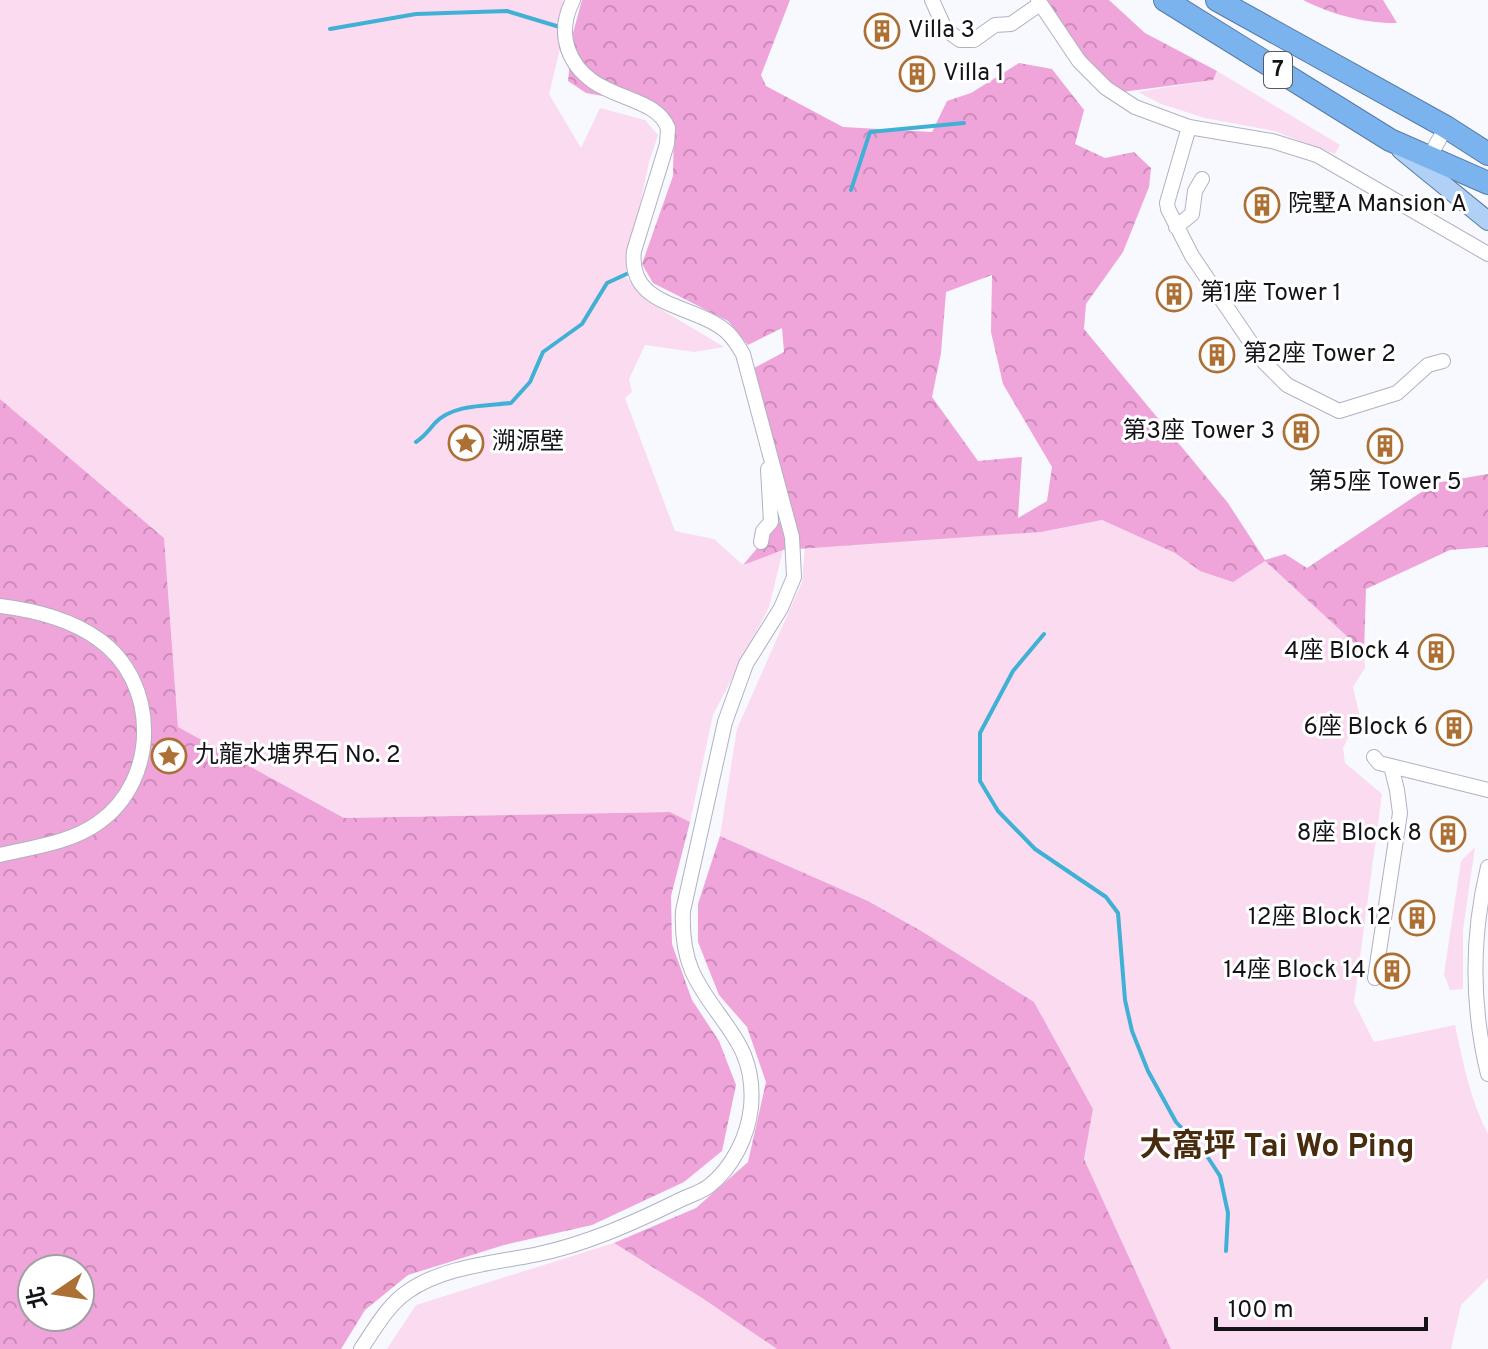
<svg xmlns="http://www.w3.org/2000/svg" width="1488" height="1349" font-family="Overpass,'Noto Sans TC',sans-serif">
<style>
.green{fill:#fadbf0}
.forest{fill:url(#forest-crowns);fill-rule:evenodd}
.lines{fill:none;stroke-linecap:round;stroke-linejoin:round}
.stream{stroke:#40b1d4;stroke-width:4}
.minor-casing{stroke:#b0b2c0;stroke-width:16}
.major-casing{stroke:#577ba4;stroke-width:20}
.highway-casing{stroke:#577ba4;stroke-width:24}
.minor{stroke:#fff;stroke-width:14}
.major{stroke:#b0d1f5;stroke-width:18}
.highway{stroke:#7bb3ef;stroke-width:22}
.labels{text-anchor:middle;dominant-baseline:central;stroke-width:6;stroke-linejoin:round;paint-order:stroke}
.shield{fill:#fff;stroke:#5a5a5d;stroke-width:2}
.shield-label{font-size:22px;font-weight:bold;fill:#131318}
.poi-label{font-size:24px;fill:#131318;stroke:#fff;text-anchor:start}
.district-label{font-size:32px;font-weight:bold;fill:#492c0f;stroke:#fff}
</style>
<defs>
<pattern id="forest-crowns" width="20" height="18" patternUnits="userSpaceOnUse" patternTransform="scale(2)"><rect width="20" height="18" fill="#efa4da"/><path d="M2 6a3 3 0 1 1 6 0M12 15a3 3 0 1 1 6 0" fill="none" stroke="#cc8cba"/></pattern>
</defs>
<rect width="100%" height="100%" fill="#f8f8ff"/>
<!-- green -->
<path class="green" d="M0 0H563V37L549 94 581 148 600 108 645 120 658 135 649 162 625 276 647 301 724 347 694 352 645 345 629 379 632 392 625 398 675 531 714 539 743 565 783 550 769 607 713 715 690 822 670 812 344 818 178 727 164 538 0 399Z
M1217 71 1340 145 1335 154 1274 131 1205 118 1161 104 1138 92 1212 80Z
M1102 520 1175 553 1200 571 1265 561 1364 652 1365 668 1353 687 1363 730 1350 734 1343 748 1345 763 1382 794 1354 1002 1374 1042 1455 1025C1463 1062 1470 1100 1488 1134V1278L1461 1305 1451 1349H1171L1084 1159 1093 1109 1034 1002 923 932 868 901 720 836 737 729 802 582 805 547 1041 532Z
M1475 847 1463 930V989L1450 990 1444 974 1461 861Z
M614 1243 702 1298 777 1349H387L416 1305Z"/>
<!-- forest -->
<path class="forest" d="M582 0H790L761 75 766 86 843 127 932 132 947 101 971 93 1019 63 1052 69 1084 110 1075 144 1105 158 1134 152 1151 168 1149 187 1123 252 1086 304 1084 329 1228 503 1265 560 1285 554 1307 568 1435 483 1488 474V547L1450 550 1366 589 1364 652 1265 561 1233 582 1200 571 1175 553 1102 520 1041 532 783 550 743 565 783 518 753 386 754 368 784 352 782 328 748 345 728 321 653 283 642 264 673 176 674 125 655 105 586 93 568 81 573 33ZM992 275 991 332 1003 384 1052 467 1047 501 1018 518 1022 457 978 461 932 397 941 353 946 292Z
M1047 0H1109L1145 33 1217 71 1213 80 1122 92C1088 71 1067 34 1047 0Z
M1303 0H1383L1397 23C1367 24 1330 14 1303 0Z
M0 399 164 538 178 727 344 818 670 812 690 822 671 896 672 944 692 1000 719 1041 736 1085 722 1151 684 1182 592 1225 504 1245 408 1275 365 1310 341 1349H0ZM32 1269H80V1317H32Z
M720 836 868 901 923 932 1034 1002 1093 1109 1084 1159 1171 1349H777L702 1298 614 1243 696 1208 748 1162 766 1082 747 1027 719 995 698 942V904Z"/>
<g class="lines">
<!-- stream -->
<path class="stream" d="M330 29 416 14 507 11 563 28
M851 190 870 132 964 123
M416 442C425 436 428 431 435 423 453 404 486 406 511 403L530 382 543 352 582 324 607 283 633 271
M1044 634 1013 671 980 733V781L998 811 1035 849 1106 897 1118 913 1125 1000 1132 1031 1148 1071 1176 1122 1205 1153 1220 1176 1228 1213 1226 1251"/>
<!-- minor casing -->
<g class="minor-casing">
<path id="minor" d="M932 0 945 29 960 40H974L995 25 1011 24 1040 4
M1038 0 1079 61 1106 88 1135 107 1189 127 1272 141 1317 155 1488 254
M1189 127 1167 203 1168 209 1192 256 1264 362 1287 385 1339 411 1397 393 1428 365 1443 361
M1430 156 1446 127
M1176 227 1192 214 1195 191 1202 179
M761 542 763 531 771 522 768 469
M0 606C33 610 70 619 98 639 159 681 160 780 98 823 70 843 33 847 0 855
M1374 757 1379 763 1488 790
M1488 867C1471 937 1471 1004 1488 1074
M1375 978 1400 813 1397 790 1391 766
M361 1349C374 1330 387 1306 407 1292 442 1267 493 1263 534 1255 584 1245 631 1224 676 1202 687 1196 700 1193 709 1186 733 1167 748 1136 751 1107 757 1041 715 1022 692 971 684 952 682 932 683 911L725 722 746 664 781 608 794 577 792 537 743 354C739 347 734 339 728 333 696 303 627 309 634 251L667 144 668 128C654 91 587 103 568 49 562 32 565 16 573 0"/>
</g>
<!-- major casing -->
<g class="major-casing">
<path id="major" d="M1401 150 1488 221"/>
</g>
<!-- highway casing -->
<g class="highway-casing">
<path id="highway" d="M1165 0 1390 140 1488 183
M1217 0 1446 127 1488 154"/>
</g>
<!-- minor -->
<use href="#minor" class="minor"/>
<!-- major -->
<use href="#major" class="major"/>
<!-- highway -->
<use href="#highway" class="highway"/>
</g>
<!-- icons -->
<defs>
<g id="building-ring" transform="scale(1.8)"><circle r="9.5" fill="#fff" stroke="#ad7034" stroke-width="1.5"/><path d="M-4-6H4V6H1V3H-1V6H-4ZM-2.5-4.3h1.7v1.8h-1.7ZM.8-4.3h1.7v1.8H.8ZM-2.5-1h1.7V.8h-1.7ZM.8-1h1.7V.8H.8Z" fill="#ad7034"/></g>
<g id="sight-ring" transform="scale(1.8)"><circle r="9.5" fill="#fff" stroke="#ad7034" stroke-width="1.5"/><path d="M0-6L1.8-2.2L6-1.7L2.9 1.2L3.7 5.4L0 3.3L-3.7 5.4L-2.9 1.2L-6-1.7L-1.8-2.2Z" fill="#ad7034"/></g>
</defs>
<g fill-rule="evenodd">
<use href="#building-ring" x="882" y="31"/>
<use href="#building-ring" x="917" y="74"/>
<use href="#building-ring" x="1262" y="205"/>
<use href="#building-ring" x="1174" y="294"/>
<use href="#building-ring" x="1217" y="355"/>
<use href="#building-ring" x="1301" y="432"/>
<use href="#sight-ring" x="466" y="443"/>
<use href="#building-ring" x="1385" y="446"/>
<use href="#building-ring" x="1436" y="652"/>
<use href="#building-ring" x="1454" y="728"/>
<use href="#sight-ring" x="169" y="756"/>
<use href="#building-ring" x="1448" y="834"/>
<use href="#building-ring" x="1417" y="918"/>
<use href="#building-ring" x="1392" y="971"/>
</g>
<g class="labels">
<!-- shield labels -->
<rect class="shield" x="1264" y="52" width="28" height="36" rx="6"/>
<g class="shield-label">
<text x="1278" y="70">7</text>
</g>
<!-- poi labels -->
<g class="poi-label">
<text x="908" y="31">Villa 3</text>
<text x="943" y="74">Villa 1</text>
<text x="1288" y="205">院墅A Mansion A</text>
<text x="1200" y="294">第1座 Tower 1</text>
<text x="1243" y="355">第2座 Tower 2</text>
<text x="1275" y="432" text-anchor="end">第3座 Tower 3</text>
<text x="492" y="443">溯源壁</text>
<text x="1385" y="483" text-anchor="middle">第5座 Tower 5</text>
<text x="1410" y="652" text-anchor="end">4座 Block 4</text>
<text x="1428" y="728" text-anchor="end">6座 Block 6</text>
<text x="195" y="756">九龍水塘界石 No. 2</text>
<text x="1422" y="834" text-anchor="end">8座 Block 8</text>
<text x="1391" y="918" text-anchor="end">12座 Block 12</text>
<text x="1366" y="971" text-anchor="end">14座 Block 14</text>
</g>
<!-- district labels -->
<g class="district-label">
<text x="1277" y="1148">大窩坪 Tai Wo Ping</text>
</g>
</g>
<!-- north arrow -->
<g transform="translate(56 1293) rotate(257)"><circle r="38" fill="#ffffff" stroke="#a1a1a3" stroke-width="2"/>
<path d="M0-6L14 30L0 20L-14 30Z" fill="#ad7034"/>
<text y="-12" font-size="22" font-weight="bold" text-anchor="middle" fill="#131318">北</text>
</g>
<!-- scale -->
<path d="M1216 1317v12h210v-12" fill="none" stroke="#131318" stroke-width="4"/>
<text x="1228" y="1317" font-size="24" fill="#131318" stroke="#ffffff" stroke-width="6" paint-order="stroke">100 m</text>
</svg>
